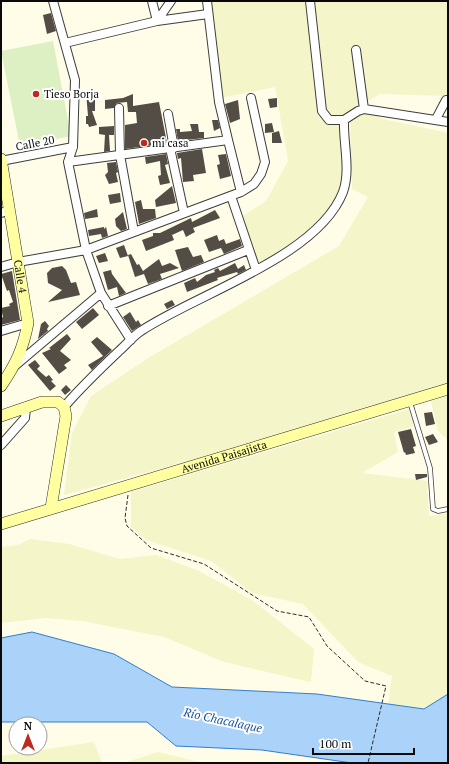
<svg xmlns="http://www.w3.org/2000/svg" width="449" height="764" font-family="'PT Serif',serif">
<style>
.farmland{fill:#f4f5c8}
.pitch{fill:#dcf0c3}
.water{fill:#abd2f8;stroke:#307ed1}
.building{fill:#534d46}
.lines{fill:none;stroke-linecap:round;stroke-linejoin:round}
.lane-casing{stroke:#3d3d3d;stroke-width:5.5}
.street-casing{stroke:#3d3d3d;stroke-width:10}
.secondary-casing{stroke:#2c2c2c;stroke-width:12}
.path{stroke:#2c2c2c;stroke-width:1;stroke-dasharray:4 2;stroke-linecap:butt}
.lane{stroke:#fff;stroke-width:4}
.street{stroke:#fff;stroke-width:8}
.secondary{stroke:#ffffa2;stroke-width:11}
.poi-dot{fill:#bd291f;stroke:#fff;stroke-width:1.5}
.labels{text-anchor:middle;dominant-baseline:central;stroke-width:4;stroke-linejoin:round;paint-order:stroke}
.poi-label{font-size:11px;fill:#0a0a0a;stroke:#fff;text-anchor:start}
.street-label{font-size:11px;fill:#0a0a0a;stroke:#fff}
.water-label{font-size:12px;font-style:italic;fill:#11519e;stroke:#fff}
</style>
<rect width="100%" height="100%" fill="#fffde7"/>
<!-- farmland -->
<path class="farmland" d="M206 1H448V96L380 94 343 116V183L334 205 313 228 258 265 243 216 266 201 288 161 275 87 221 98Z
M362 109 383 119 448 133V383L215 454 64 495 72 433 91 396 150 357 339 246 368 197 352 189 350 117Z
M448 396V440L438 431 431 401Z
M409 409 414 422 411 427 394 432 398 452 362 473 427 481 429 516 448 513V717L412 725 388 704 392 676 358 662 303 604 252 593 211 561 146 540 131 527V492Z
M30 539 69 544 120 559 156 555 197 570 252 600 314 649 311 682 224 662 164 637 82 621 46 618 1 623V547L18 545Z
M94 742 102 763H1V756Z
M158 752 204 763H123Z"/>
<!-- pitch -->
<path class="pitch" d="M53 41 71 136 20 146 1 51Z"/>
<!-- water -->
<path class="water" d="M32 632 114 654 172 687 317 694 424 709 448 694V763H352L262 750 176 746 147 722H1V638Z"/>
<!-- building -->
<path class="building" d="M51 13 56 31 47 34 43 15Z
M86 92H95V111H92L97 125 89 127 88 124H86V116H88Z
M133 94V106L159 102 167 143 125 149V125L137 123 136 112H128L127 102 117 103 114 108 105 109V100L123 98Z
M277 98V107L270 108 268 99Z
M238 100 240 119 230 123 225 104Z
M212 120H218L220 128 214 131Z
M272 123 274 132 265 133V124Z
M190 124H198L199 132H204V138L178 141 176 129H180V132L192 131Z
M114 126V135H109L110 151 104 152 105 135 99 134V127Z
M279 131 282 143H272V133Z
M202 149 206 173 193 175 194 181 183 182 181 158 178 159 177 153Z
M166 154 168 164 165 165 170 183 160 185 158 176 161 175 160 161 146 164 145 157Z
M226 154 231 176 220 179 217 165 220 164 218 155Z
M116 162 118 172 116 173 118 182 109 184 105 175 108 172 107 163Z
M172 186 176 203 156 207 155 200Z
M120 193 121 202 110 204 108 195Z
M141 200 143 209H155L156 218 139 224 135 202Z
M97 209 98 217 85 219 84 213Z
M215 210 220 218 193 228 195 232 186 237 183 230 172 235 174 240 146 251 142 240 153 236V233H160L191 218 192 222Z
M123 212 127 229 121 231 116 226 115 219Z
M104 227V229L106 227 108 236 102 238 101 234 89 236 88 230Z
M217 235 219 241 224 239 226 244 240 239 242 246 224 254 221 248 209 252 204 240Z
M124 245 128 256 120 258 116 248Z
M188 247 193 257 201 255 204 262 182 271 175 250Z
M105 253 108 261 99 263 96 256Z
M131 254 137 265 139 264 143 271 159 259 162 266 170 263 179 268 160 274 162 279 148 284 144 274 135 277 128 255Z
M235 263 238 269 244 265 246 270 238 274 237 272 217 278 218 280 187 292 184 283 195 278 197 282 206 275 215 272 214 270 218 268 220 271Z
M62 266 66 270 71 283 76 282 80 295 48 302 62 290 48 283 47 273 52 268Z
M111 270 112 274 126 293 119 296 117 287 108 290 103 272Z
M12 271 20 320 1 325V318L3 317 1 308 10 306 9 304 13 302 9 290 7 291 1 274Z
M172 300 175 305 167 309 164 304Z
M93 308 99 315 82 329 76 322Z
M130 312 136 322 138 320 141 325 132 331 123 317Z
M45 321 49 326 47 329 48 331 38 339 41 324Z
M67 334 71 339 60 351 71 360 64 365 67 368 59 374 42 353 51 349 49 348Z
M97 337 112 350 92 370 88 365 103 356 91 342Z
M35 360 40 366 37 369 46 377 49 375 53 380 51 381 56 386 50 391 28 365Z
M66 385 71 390 65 395 61 390Z
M432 412 435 424 426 426 424 413Z
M411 429 416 446 413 447 415 453 406 455 405 452 404 453 398 432Z
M433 434 438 442 429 445 425 437Z
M415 474H427V477L416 480Z"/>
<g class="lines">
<!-- lane casing -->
<g class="lane-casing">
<path id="lane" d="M410 402 430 468 433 509 438 511 448 509"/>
</g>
<!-- street casing -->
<g class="street-casing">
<path id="street" d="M53 1 75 80 73 147 68 162 86 250 101 293 131 340
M152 1 157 21
M207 1 219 102 228 140
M310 1 322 111 329 120H344L358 111 364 109 448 122
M157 21 171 1
M65 43 157 21 208 14
M356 50 364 109
M119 108 120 155 134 232
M168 114 174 148
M436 119 446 100H448
M170 148 184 213
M1 161 73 147
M68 162 228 140 241 192
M231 196 256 270
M1 213 10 210
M1 267 18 262 86 250 241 192 254 184 261 174 265 162 251 98
M108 306 248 250
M1 331 28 323
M16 365 101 293
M64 407C81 387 100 369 119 351 126 345 133 336 141 331 196 294 318 257 343 192 351 170 343 143 344 120
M1 445 25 418 26 408"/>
</g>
<!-- secondary casing -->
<g class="secondary-casing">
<g id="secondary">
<path id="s1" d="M1 159 28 323C23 349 16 364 1 386"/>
<path d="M1 416 42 402H58L64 407 66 416 51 508"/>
<path id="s2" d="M1 524 448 389"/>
</g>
</g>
<!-- path -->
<path class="path" d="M128 495 125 518 127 526 151 548 204 564 277 611 309 617 327 646 365 681 386 686 368 763"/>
<!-- lane -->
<use href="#lane" class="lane"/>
<!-- street -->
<use href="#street" class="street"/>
<!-- secondary -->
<use href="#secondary" class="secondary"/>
</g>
<!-- markers -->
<g class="poi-dot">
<circle cx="36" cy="94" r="4"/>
<circle cx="144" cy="143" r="4"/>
</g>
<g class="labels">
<!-- poi labels -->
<g class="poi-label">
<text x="44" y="94">Tieso Borja</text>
<text x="152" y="143">mi casa</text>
</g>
<!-- street labels -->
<g class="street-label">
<text transform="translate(35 143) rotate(-11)">Calle 20</text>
<text stroke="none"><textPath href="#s1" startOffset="119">Calle 4</textPath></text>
<text stroke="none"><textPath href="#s2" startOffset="233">Avenida Paisajista</textPath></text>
</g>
<!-- water labels -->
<g class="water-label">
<text transform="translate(223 720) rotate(12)">Río Chacalaque</text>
</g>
</g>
<!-- border -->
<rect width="449" height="764" fill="none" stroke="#0a0a0a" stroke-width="4"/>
<!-- north arrow -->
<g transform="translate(28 736)"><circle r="19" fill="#ffffff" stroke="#9d9d9d"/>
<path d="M0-3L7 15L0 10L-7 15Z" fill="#bd291f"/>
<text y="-6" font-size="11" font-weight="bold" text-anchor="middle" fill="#0a0a0a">N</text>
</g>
<!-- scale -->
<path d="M313 748v6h101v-6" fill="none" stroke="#0a0a0a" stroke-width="2"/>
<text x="319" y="748" font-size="12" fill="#0a0a0a" stroke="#ffffff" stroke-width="3" paint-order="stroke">100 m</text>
</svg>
